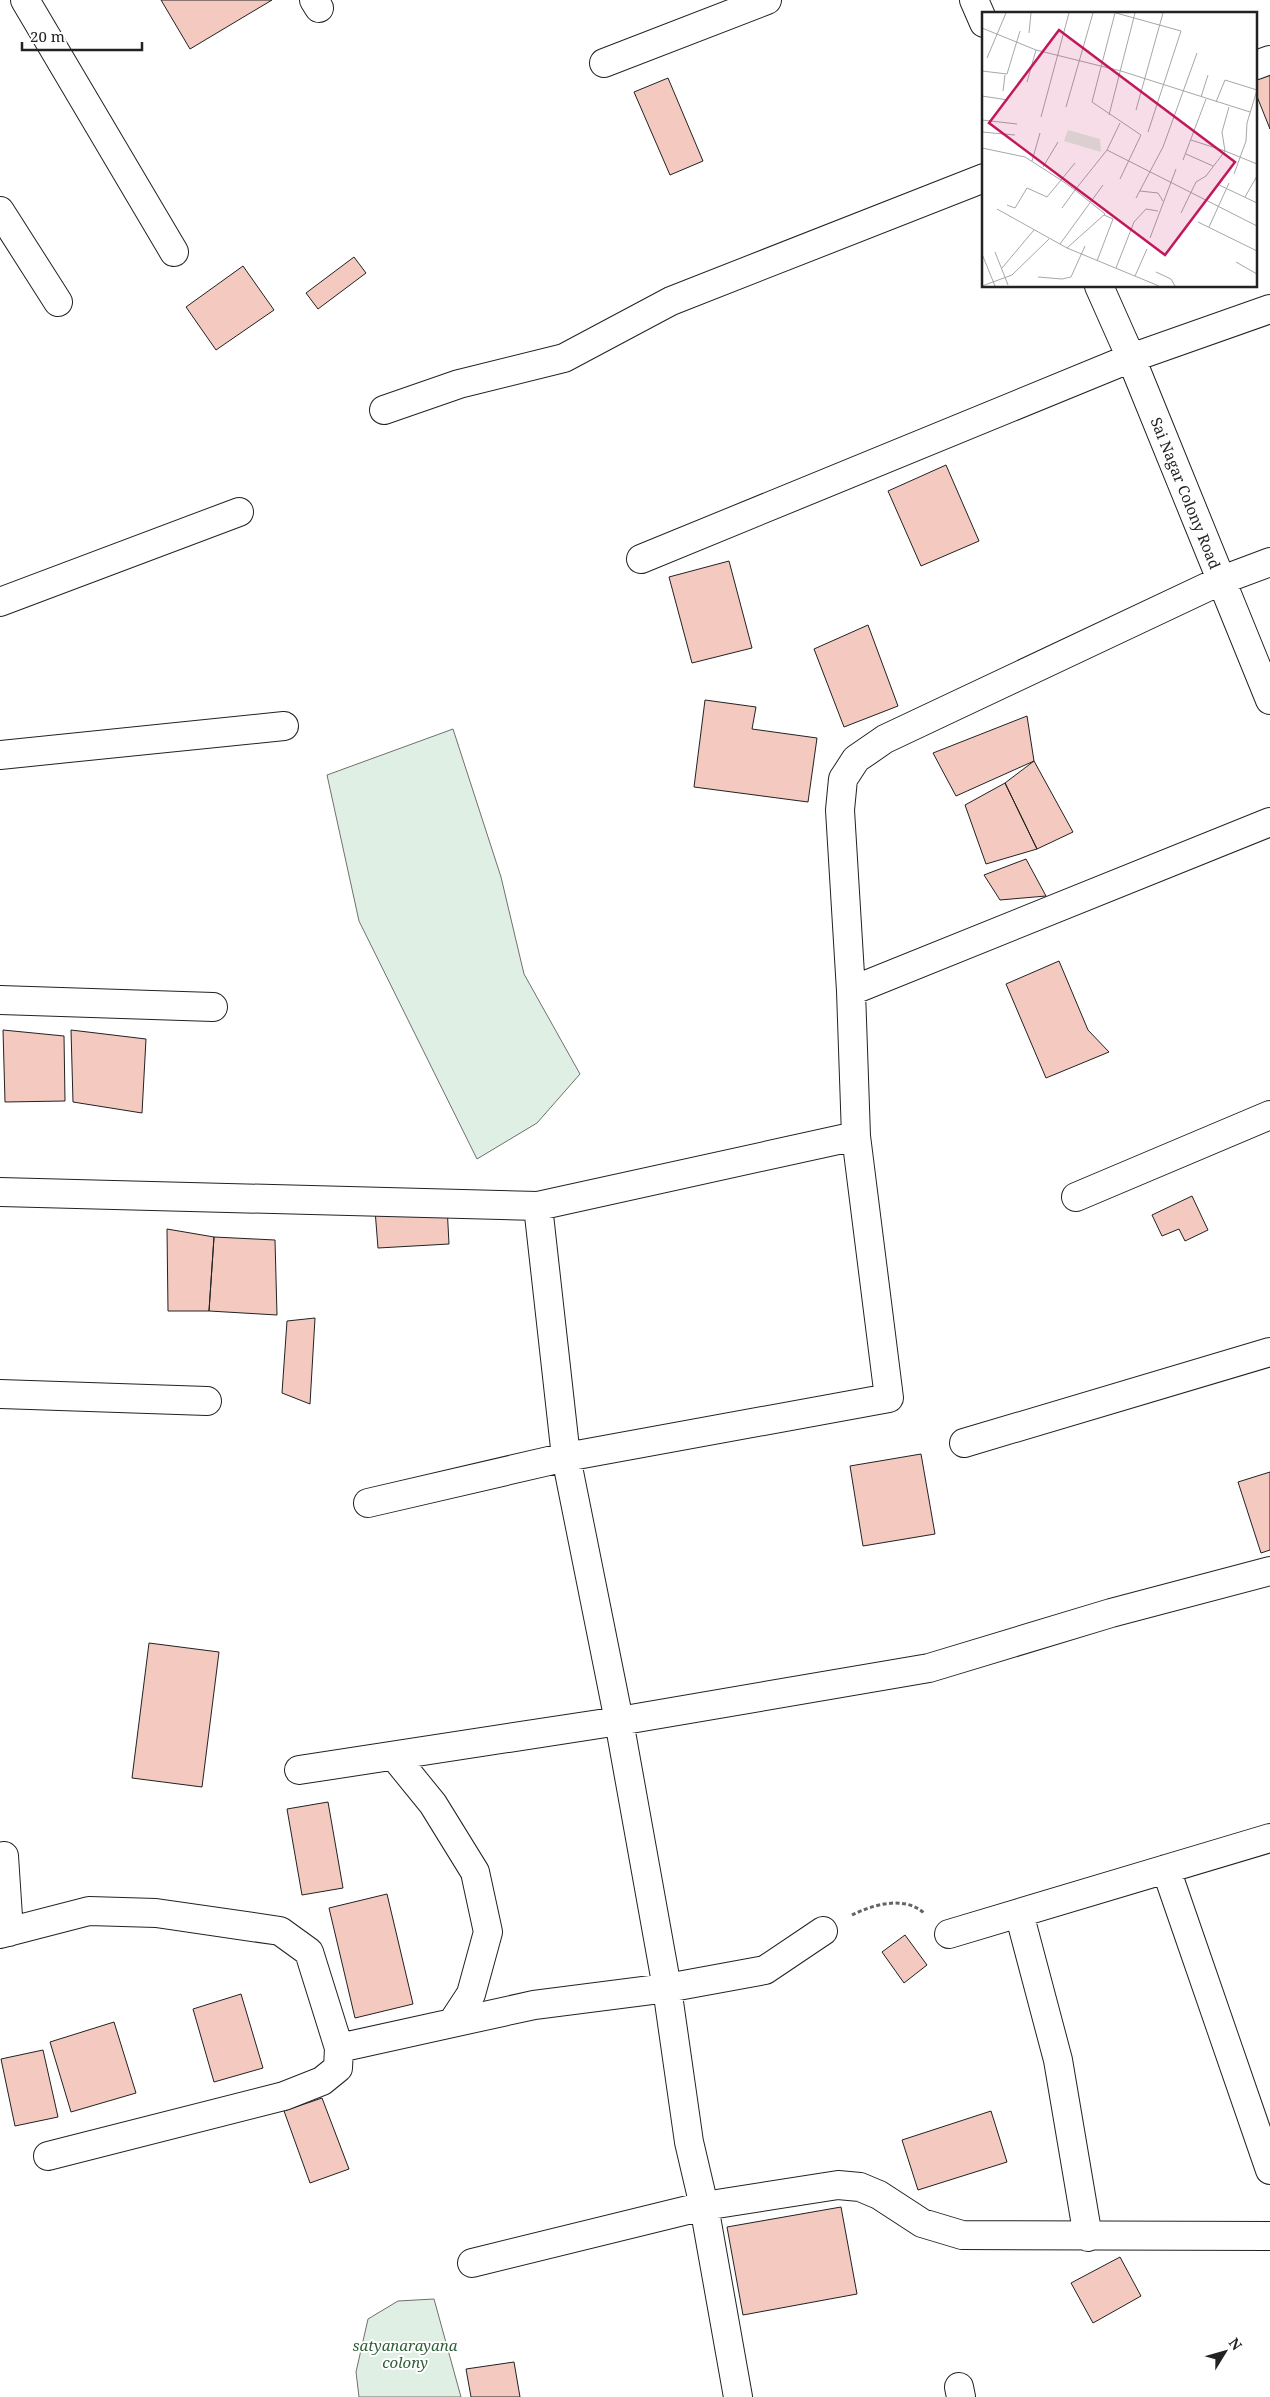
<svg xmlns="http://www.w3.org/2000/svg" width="1270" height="2397" font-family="'Noto Serif',serif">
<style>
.green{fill:#e0efe3;stroke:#6f6f6f}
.building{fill:#f3c9c0;stroke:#222}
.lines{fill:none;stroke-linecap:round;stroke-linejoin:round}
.street-casing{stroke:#222;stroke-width:30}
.path{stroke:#646464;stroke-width:3;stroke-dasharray:4 2.5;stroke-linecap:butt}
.street{stroke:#fff;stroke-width:28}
.labels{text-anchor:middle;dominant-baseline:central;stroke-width:4;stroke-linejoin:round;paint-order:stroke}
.street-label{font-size:15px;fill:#222;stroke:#fff}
.park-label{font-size:15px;font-style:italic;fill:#2f5e38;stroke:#fff}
.inset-road{fill:none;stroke:#a7a7a7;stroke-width:1}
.view{fill:#c2185b;fill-opacity:0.15;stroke:#c2185b;stroke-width:2.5}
.inset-edge{fill:none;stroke:#222;stroke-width:2.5}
</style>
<rect width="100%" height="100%" fill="#fff"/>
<!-- green -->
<path class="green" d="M453 729 501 877 524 974 580 1074 537 1123 477 1159 359 921 327 775Z
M434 2299 461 2397H359L356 2372 368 2319 398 2301Z"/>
<!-- building -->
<path class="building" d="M161 0H272L190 49Z
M1270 72V129L1256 94V77Z
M668 78 703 161 670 175 634 92Z
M354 257 366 273 318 309 306 293Z
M243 266 274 310 216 350 186 307Z
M946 465 979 541 921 566 888 491Z
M729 561 752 648 692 663 669 577Z
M868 625 898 706 844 727 814 649Z
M705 700 756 707 752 729 817 738 808 802 694 787Z
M1027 716 1034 761 956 796 933 753Z
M1034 761 1073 832 1037 849 1005 783Z
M1005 783 1037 849 986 864 965 805Z
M1026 859 1046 896 1000 900 984 875Z
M1059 961 1088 1030 1109 1052 1046 1078 1006 984Z
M3 1030 64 1036 65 1101 5 1102Z
M71 1030 146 1039 142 1113 73 1102Z
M1192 1196 1208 1230 1185 1241 1179 1229 1162 1236 1152 1215Z
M447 1206 449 1244 378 1248 375 1210Z
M167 1229 214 1237 209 1311H168Z
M214 1237 275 1240 277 1315 209 1311Z
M315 1318 310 1404 282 1393 287 1321Z
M921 1454 935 1534 863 1546 850 1466Z
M1270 1472V1550L1261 1553 1238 1482Z
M149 1643 219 1652 202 1787 132 1778Z
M328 1802 343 1888 302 1895 287 1809Z
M387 1894 413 2004 355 2018 329 1908Z
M905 1935 927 1965 904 1983 882 1952Z
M241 1994 263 2068 214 2082 193 2009Z
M114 2022 136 2093 71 2112 50 2042Z
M43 2050 58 2117 15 2126 1 2059Z
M322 2098 349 2169 310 2183 284 2111Z
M991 2111 1007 2162 918 2190 902 2140Z
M841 2207 857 2294 743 2315 727 2227Z
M1120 2257 1141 2296 1093 2323 1071 2283Z
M514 2362 520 2397H471L466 2369Z"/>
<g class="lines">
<!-- street casing -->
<g class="street-casing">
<path id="street" d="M25 0 174 252
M314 0 319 8
M974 0 984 23
M604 63 767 0
M1256 65 1270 60
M0 211 58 302
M1099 286 1131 358 1270 700
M384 410 459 384 564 358 671 301 984 178
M641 559 1131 358 1270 309
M0 602 239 512
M0 755 284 726
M851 991 1270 822
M0 1000 213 1007
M0 1192 538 1206 856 1136
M1076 1197 1270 1115
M538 1206 566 1457 619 1721 667 1988 689 2142 704 2206 738 2397
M0 1394 207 1401
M964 1443 1270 1352
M368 1503 566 1457 889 1398 856 1136 851 991 840 810 843 779 856 759 885 739 1222 580 1270 562
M394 1756 433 1804 475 1872 488 1932 471 1994 452 2023
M299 1770 619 1721 929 1668 1111 1613 1270 1571
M4 1856 9 1932
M1166 1869 1270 2170
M1019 1913 1058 2060 1088 2237
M0 1934 89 1911 156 1913 280 1931 309 1952 339 2048 338 2068 322 2081 284 2096 48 2156
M949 1934 1270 1838
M339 2048 534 2005 667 1988 765 1970 823 1931
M472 2263 704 2206 838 2185 860 2187 879 2195 922 2223 962 2235 1270 2236
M959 2387 961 2397"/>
</g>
<!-- path -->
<path class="path" d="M852 1915C872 1905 904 1895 924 1913"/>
<!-- street -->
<use href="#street" class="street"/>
</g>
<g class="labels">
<!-- street labels -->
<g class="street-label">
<text transform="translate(1186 493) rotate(68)">Sai Nagar Colony Road</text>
</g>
<!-- park labels -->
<g class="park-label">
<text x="405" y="2345">satyanarayana<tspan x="405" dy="17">colony</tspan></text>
</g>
</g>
<!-- overview -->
<g transform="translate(982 12)">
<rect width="275" height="275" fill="#fff"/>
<path d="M86 118 118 127 119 140 82 129Z" fill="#e0efe3"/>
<path class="inset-road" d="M133 1 110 90 159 123 138 167M134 1 199 19 166 120M0 16 54 38 139 59 268 100M47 21 49 1M5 46 24 1M0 59 25 62 38 19M45 70 54 38M21 79 23 63M0 84 26 88M219 85 226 63M234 90 243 68 275 78 265 111 264 129 252 162M84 95 111 1M247 95 240 120 243 139 275 152M154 98 181 1M127 103 153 1M59 105 87 1M0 108 35 112M0 120 33 123M0 136 43 145 79 168 93 151M125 138 275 214M204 142 231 154M201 148 224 87M50 149 58 121M61 155 76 130M235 172 275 191M158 179 176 181 181 189M263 185 275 164M154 186 181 135 215 41M25 193 33 196 45 176 65 185 79 168 93 178 125 138 138 111M80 196 93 178 123 202 85 236M15 197 85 236 177 274M199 201 214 170 224 164 243 139 209 128M216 210 275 239M227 215 247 171M168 226 194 157M78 232 121 173M13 240 26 273M0 242 13 274M115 249 131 207 122 203M254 250 275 262M20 256 52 218M134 256 152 210 164 197 176 199M174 260 189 267 193 274M153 264 165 237M56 265 80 267 89 265 103 234M0 274 30 263 67 227"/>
<path class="view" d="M77 18 253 150 183 243 7 111Z"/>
<rect width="275" height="275" class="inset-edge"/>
</g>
<!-- north arrow -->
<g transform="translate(1225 2352) rotate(53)" stroke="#ffffff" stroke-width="4" paint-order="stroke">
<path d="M0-4L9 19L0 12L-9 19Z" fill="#222222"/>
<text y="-8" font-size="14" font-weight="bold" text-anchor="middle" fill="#222222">N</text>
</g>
<!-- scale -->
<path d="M22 42v8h120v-8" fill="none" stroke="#222222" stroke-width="2.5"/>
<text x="30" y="42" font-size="15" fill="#222222" stroke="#ffffff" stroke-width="4" paint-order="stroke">20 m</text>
</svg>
